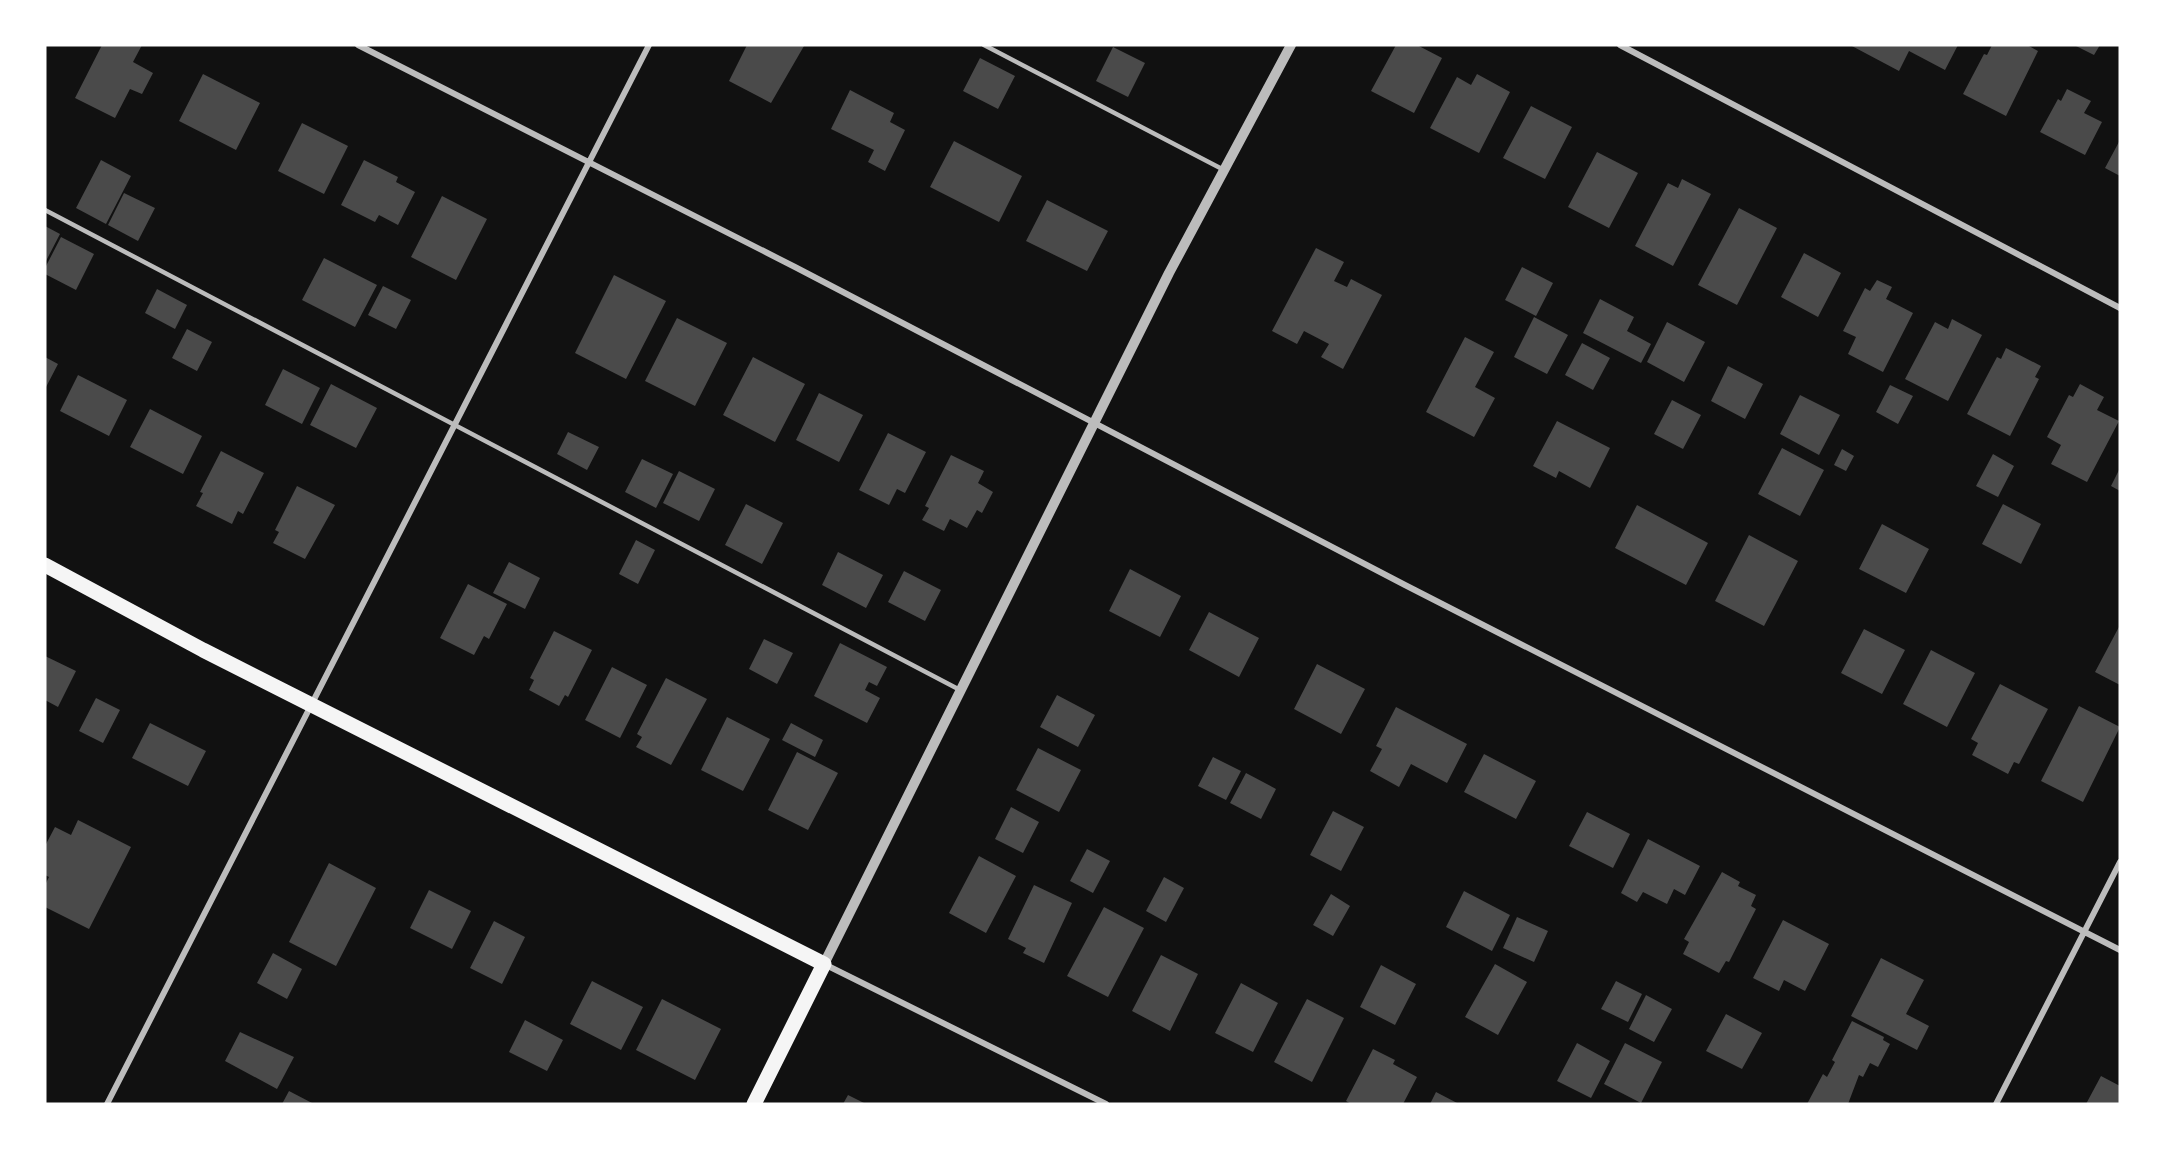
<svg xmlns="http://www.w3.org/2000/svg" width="2165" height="1149" font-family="'PT Sans Narrow',sans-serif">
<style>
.building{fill:#4a4a4a}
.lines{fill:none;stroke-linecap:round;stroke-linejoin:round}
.service{stroke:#bcbcbc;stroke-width:4.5}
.minor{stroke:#bcbcbc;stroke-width:6}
.tertiary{stroke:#bcbcbc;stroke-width:10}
.primary{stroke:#f5f5f5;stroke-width:15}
</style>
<rect width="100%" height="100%" fill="#111"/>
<!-- building -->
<path class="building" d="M102 45H142L133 62 153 73 142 94 130 89 115 118 75 98Z
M747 45 804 46 771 103 729 81Z
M1396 45H1417L1442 58 1414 113 1371 91Z
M1850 45H1958L1945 70 1909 51 1899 71Z
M1992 45H2027L2038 51 2006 116 1963 94 1984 54 1987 55Z
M2074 45H2100L2094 55Z
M1113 47 1145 63 1128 97 1096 81Z
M980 58 1015 76 998 109 963 91Z
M203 74 260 103 236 150 179 121Z
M1477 74 1510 92 1479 153 1430 128 1457 77 1471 85Z
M2067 89 2091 101 2084 113 2102 122 2085 155 2040 132 2058 99 2061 101Z
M850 90 894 113 890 122 905 130 885 171 868 162 874 150 831 129Z
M1531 106 1572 127 1545 179 1503 158Z
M302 123 348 146 324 194 278 171Z
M2120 140V176L2105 168Z
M954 141 1022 176 999 222 930 187Z
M1597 152 1638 173 1609 228 1568 207Z
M101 160 131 176 106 224 76 208Z
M364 160 398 177 396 182 415 192 398 225 379 215 375 222 341 205Z
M1682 179 1711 194 1673 266 1635 246 1668 183 1678 188Z
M124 193 155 208 138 241 108 225Z
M442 196 487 219 456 280 411 257Z
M1047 200 1108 231 1087 271 1026 241Z
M1739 208 1777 228 1737 305 1698 285Z
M45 226 60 234 45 263Z
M61 237 94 254 76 290 45 274V268Z
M1316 248 1344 262 1334 281 1347 287 1351 279 1382 295 1343 369 1321 357 1329 344 1304 331 1297 344 1272 331Z
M1804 253 1841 273 1818 317 1781 297Z
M324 258 377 285 355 327 302 300Z
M1522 267 1553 283 1536 316 1505 300Z
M614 275 666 301 626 379 575 353Z
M1877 280 1892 287 1886 299 1913 313 1883 372 1848 354 1856 337 1843 331 1865 288 1870 291Z
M383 286 411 300 396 329 368 315Z
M157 289 187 305 175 329 145 313Z
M1600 299 1634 317 1627 331 1651 344 1641 363 1583 333Z
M1534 317 1568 335 1547 374 1514 357Z
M677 318 727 343 695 406 645 381Z
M1952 319 1982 335 1948 401 1905 379 1935 322 1948 329Z
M1667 322 1705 342 1684 382 1647 362Z
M187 329 212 342 197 371 172 358Z
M1465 337 1494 352 1475 387 1495 398 1474 437 1426 412Z
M1582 343 1610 358 1593 390 1565 375Z
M2006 348 2041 366 2035 377 2039 379 2010 436 1967 414 1997 357 2001 359Z
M45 357 58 364 45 389Z
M753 357 805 384 775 442 723 415Z
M1728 366 1763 384 1745 419 1711 401Z
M283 369 320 388 302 424 265 405Z
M78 375 127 400 109 436 60 411Z
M331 384 377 408 356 448 310 425Z
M2080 384 2104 397 2097 410 2119 421 2087 482 2051 464 2061 445 2047 437 2069 395 2073 397Z
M1890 385 1913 396 1898 424 1876 412Z
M819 393 863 415 839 462 796 440Z
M1800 395 1840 415 1819 455 1780 434Z
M1672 400 1701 415 1683 449 1654 434Z
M150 409 202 436 183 474 130 447Z
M1557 421 1610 448 1590 488 1559 471 1556 478 1533 466Z
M568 432 599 447 587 470 557 454Z
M888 433 926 452 905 493 897 489 889 505 859 490Z
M1782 448 1824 470 1800 516 1758 494Z
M1842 449 1854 456 1846 471 1834 465Z
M221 451 264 473 243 514 238 511 232 524 196 506 203 493 200 492Z
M1993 454 2014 466 1998 497 1976 486Z
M951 455 984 471 978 483 993 492 982 513 977 510 967 528 950 519 944 531 922 520 929 508 925 506Z
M642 459 673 474 656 508 625 492Z
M2120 468V491L2111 486Z
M679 471 715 489 699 521 663 503Z
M297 486 335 505 305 559 273 543 279 532 275 530Z
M746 504 783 523 762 564 725 545Z
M2003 504 2041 524 2021 564 1982 544Z
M1637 505 1708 543 1686 585 1615 548Z
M1882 524 1929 549 1906 593 1859 569Z
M1749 535 1798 561 1764 626 1715 601Z
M636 540 655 550 638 584 619 574Z
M838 552 883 575 866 608 822 585Z
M509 562 540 578 525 609 493 593Z
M1130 569 1181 596 1160 637 1109 611Z
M904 571 941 590 925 621 888 602Z
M468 584 507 604 489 639 484 636 474 655 440 638Z
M1209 612 1259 638 1239 677 1189 650Z
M2120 625V685L2095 672Z
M1864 629 1905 650 1882 694 1841 673Z
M554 631 592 650 568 697 565 695 559 706 529 690 534 680 530 678Z
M764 639 793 653 777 684 749 669Z
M840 643 887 667 877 686 869 682 865 690 880 698 867 723 814 696Z
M1931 650 1975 673 1947 727 1903 704Z
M45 656 76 671 58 707 45 700Z
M1317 664 1365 689 1341 734 1294 709Z
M612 667 647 685 620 738 585 720Z
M666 678 707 699 671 765 636 747 642 737 637 734Z
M2000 684 2048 709 2019 764 2014 762 2008 774 1972 755 1978 743 1971 739Z
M1057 695 1095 715 1078 747 1040 727Z
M96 698 120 710 103 743 79 731Z
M2079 706 2120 727 2083 802 2041 781Z
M1396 707 1467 744 1447 783 1411 764 1399 787 1370 771 1382 749 1376 746Z
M727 717 770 739 743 791 701 770Z
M150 723 206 751 188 786 132 758Z
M791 723 823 740 815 757 782 740Z
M1038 748 1081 770 1059 812 1016 790Z
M797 752 838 773 808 830 768 810Z
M1484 754 1536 781 1516 819 1464 792Z
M1213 757 1241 771 1226 800 1198 786Z
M1246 773 1276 789 1261 819 1230 803Z
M1011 807 1039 822 1023 853 995 839Z
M1333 811 1364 827 1341 871 1310 855Z
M1587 812 1630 834 1613 868 1569 846Z
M78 820 131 847 89 929 45 907V885L49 877 45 875V846L55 827 71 835Z
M1648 839 1700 866 1685 895 1674 889 1667 904 1643 892 1637 902 1621 893Z
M1087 849 1110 861 1093 893 1070 881Z
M979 856 1016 876 986 933 949 913Z
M329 863 376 888 336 966 289 942Z
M1722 872 1740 882 1738 886 1756 895 1751 906 1756 909 1729 962 1726 961 1719 973 1683 954 1689 942 1684 939Z
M1164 877 1184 888 1166 922 1146 911Z
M1034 885 1072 903 1044 963 1023 953 1026 948 1008 939Z
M429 890 471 911 452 949 410 928Z
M1464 891 1510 915 1492 951 1446 927Z
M1331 894 1350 906 1333 936 1313 925Z
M1104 907 1144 928 1108 997 1067 976Z
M1517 917 1548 931 1534 962 1503 948Z
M1783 920 1829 944 1805 991 1784 980 1779 991 1753 978Z
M494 921 525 937 502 984 470 968Z
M273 953 302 969 287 999 257 983Z
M1161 955 1198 974 1170 1031 1132 1011Z
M1881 958 1924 980 1906 1014 1929 1026 1917 1050 1851 1016Z
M1495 964 1527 982 1498 1035 1465 1017Z
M1381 965 1416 984 1395 1025 1360 1007Z
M592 981 643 1007 621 1050 570 1024Z
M1616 981 1642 994 1628 1022 1601 1009Z
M1241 983 1278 1003 1253 1052 1215 1033Z
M1646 995 1672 1009 1654 1042 1629 1029Z
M662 999 721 1029 695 1080 636 1050Z
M1307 999 1344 1018 1312 1082 1274 1062Z
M1726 1014 1762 1033 1742 1069 1706 1051Z
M525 1020 563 1040 547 1071 509 1052Z
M1852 1021 1884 1037 1883 1040 1890 1044 1878 1067 1870 1063 1863 1077 1859 1075 1848 1104H1807L1823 1074 1827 1077 1835 1062 1832 1060Z
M240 1032 294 1057 277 1089 225 1061Z
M1577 1043 1610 1061 1591 1098 1557 1081Z
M1625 1043 1662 1062 1641 1103 1604 1084Z
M1373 1049 1395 1060 1393 1064 1417 1077 1403 1104H1351L1346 1101Z
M2101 1076 2120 1086V1104H2086Z
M289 1091 314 1104H282Z
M1436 1092 1459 1104H1430Z
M848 1095 866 1104H843Z"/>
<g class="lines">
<!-- service -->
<path class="service" d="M984 45 1224 170
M45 210 960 690"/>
<!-- minor -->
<path class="minor" d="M358 45 795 267 1405 585 2120 950
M1620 45 2120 308
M824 964 1106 1104
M107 1104 649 45
M1996 1104 2120 862"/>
<!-- tertiary -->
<path class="tertiary" d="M824 964 1169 273 1291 45"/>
<!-- primary -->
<path class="primary" d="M45 565 203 650 824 964 754 1104"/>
</g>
<!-- border -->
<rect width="2165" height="1149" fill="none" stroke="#ffffff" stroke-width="93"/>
</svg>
